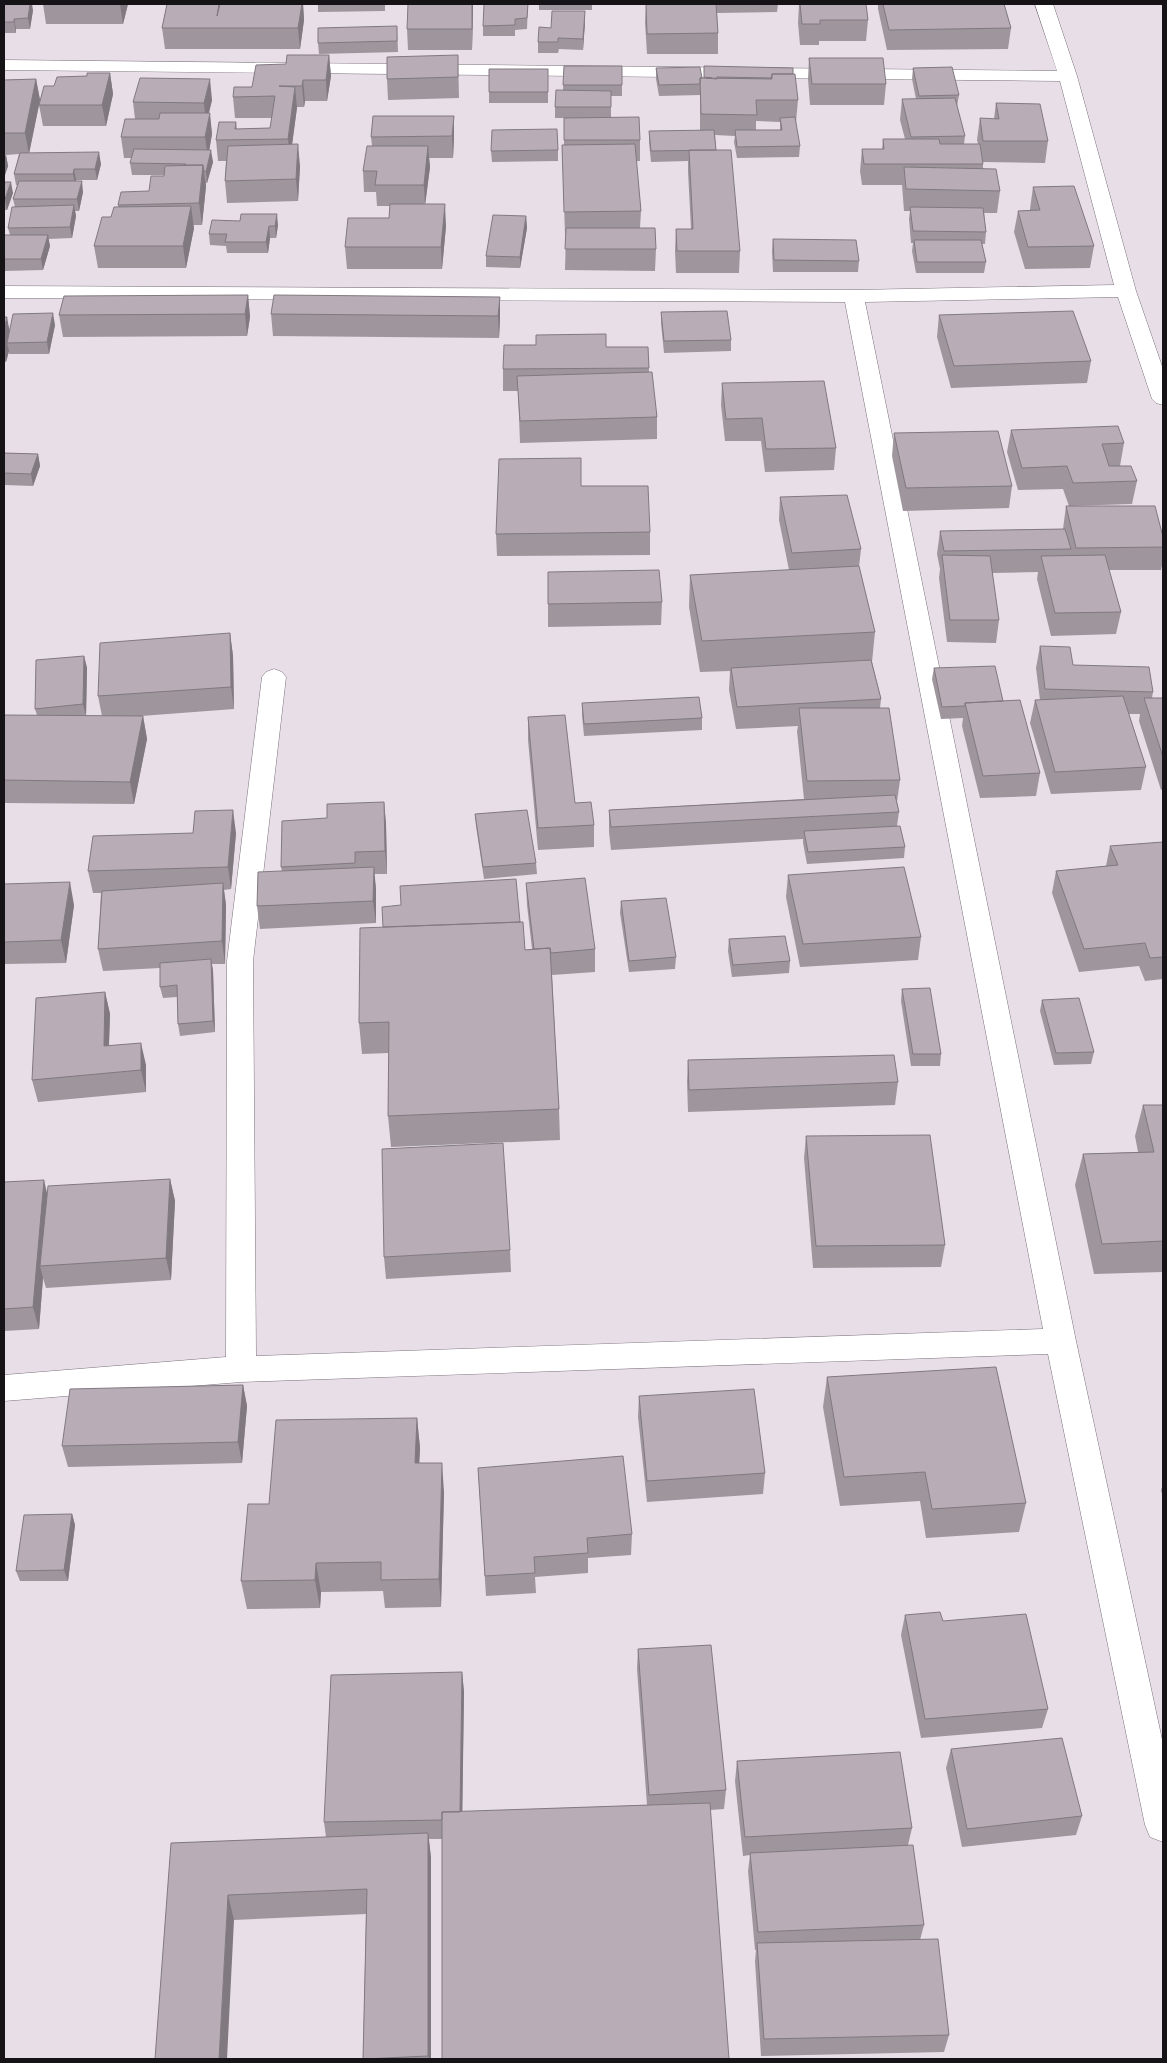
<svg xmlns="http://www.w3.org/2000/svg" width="1167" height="2063" font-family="'Alegreya Sans',sans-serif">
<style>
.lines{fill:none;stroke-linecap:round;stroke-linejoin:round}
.minor-casing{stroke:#7b727b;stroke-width:1}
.minor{fill:#fff;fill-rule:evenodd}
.wall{fill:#9e959d;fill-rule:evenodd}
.shaded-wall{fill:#817980}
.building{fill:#b8adb7;stroke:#817980}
</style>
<rect width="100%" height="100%" fill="#e8dee8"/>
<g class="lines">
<!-- minor casing -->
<g class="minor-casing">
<path id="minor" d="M1035 4H1053L1077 76 1136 291 1163 369V405L1156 403 1152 399 1118 297 865 302 1076 1341 1163 1744V1842L1150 1837 1145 1825 1048 1354 241 1382 4 1401V1375L226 1357 227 961 262 677 266 672 274 669 282 672 286 677 253 961 256 1356 1043 1329 845 302 4 298V286L854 290 1114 285 1060 81 4 70V60L1057 71Z"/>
</g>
<!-- minor -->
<use href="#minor" class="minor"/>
</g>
<!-- wall -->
<path class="wall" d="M4 4 33 10 30 29H16V33H4Z
M43 4H128L123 24H46Z
M167 4H304H303L304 20 300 49H165L162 28Z
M318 4H385V11L318 12Z
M528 4 527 29 515 30V36H483V26Z
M539 4H592V10H539Z
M646 4H778L777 12 717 13 718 33V54H647L645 22Z
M799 4 868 20 866 41H819V45H800L798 23Z
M878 4H1004L1011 28 1008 49 887 50 878 9Z
M473 8 472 50H408L407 29Z
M585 22 583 50 559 49 558 53H538V42L551 28Z
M397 26 398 52 319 54 318 43Z
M329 55 331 76 327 101H305L304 107H297L292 144 300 166 298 201 227 203 225 181 226 161H218L216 140 236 122 237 129 270 128 272 118H235L233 97 252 87 286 64Z
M458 55 459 98 388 100 387 79Z
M809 58 886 84 884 105H810L808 79Z
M564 66H622V96H611V118L640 140V161H636L641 211 640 228 656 249 655 271 565 270 566 234H565L562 145H564V118H555V107L563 90Z
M704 66 793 74 798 100 796 122H795L800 146 799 157 737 158 734 142 735 136 715 135 716 150 740 251 739 273H676L675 251 676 229H691L688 172V161L651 162 649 142V131H700V95L659 96 656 79V68L704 78ZM756 121 780 122V130H756Z
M913 68 959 95 957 106 965 136 964 144H978L977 140 980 118 994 119 996 103 1048 141 1045 163 983 162V168L1000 191 997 213H984L986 232 985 244H982L986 262 984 273H916L912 251 913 243H911L909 219 910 211H904L902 185H862L860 171 862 149H882L883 139H905L900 120 902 99H916L912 79Z
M548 69V103H489V92Z
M110 73 113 94 106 126H43L39 105 54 86 87 76Z
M36 79 40 100 29 153 101 164 97 180H76L83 192 79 211H75L76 216 72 238 48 239 50 246 43 270 4 271V235H10L8 228 15 207 13 199 17 185H16L14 174 19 154 6 155 8 166 4 178V80Z
M212 100 209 113 212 134 209 150 213 162 207 183H206V186L202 225H193L194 228 186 268H98L94 246 118 207V205L149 191 164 176V175H132L130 163 132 158H124L121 137 135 119 133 102Z
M373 116 454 137 453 158H429L430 167 425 204 446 226 442 269H347L345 247 389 218 390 206H377L376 192H364L363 171 372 146 371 137Z
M558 150V161L492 162 491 151Z
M4 182 13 193 7 210H4Z
M1033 187 1094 246 1090 268 1025 269 1014 232 1018 211 1030 210V209Z
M526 216 527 228 520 268 486 267V256Z
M278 225 276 238H270L268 253H227L226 246 210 245 209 234Z
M773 239 859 261 858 272H773L772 251Z
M248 295 250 317 247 336 63 337 59 315Z
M500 297V319L499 338 273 336 271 314Z
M661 312 731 340V351L664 353 661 323Z
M939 315 1091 361 1087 383 951 388 937 337Z
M4 317 10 330 55 325 49 354H9V351L6 362H4Z
M606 347H648L649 372 657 417V439L520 443 518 391H503V369Z
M722 383 836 448 834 470 765 472 761 441H725L721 405Z
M1011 430 1124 443 1120 466 1137 481 1132 504 1069 506 1063 489 1018 490 1007 452Z
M894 433 1012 486 1009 508 903 511 892 456Z
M4 453 38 454 40 466 33 486 4 485Z
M581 486 650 532V555L497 556 496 534Z
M780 497 861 549 859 567 875 632 872 662 881 699 880 708 900 780 897 802 899 812 897 826 905 847 904 858 807 864 803 843V839L611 850 609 832V810L804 799 797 731 798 726 736 729 729 690 730 671 700 672 689 607 690 575 789 570 779 520Z
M1066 506 1163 537V560L1161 570H1109L1121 612 1116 634 1051 636 1037 579 1038 572 992 573 999 620 996 643 947 642 939 578 940 569 937 554 940 531 1063 529Z
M548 572 662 602 661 625 548 627Z
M230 633 233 656 234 709 141 716H143L147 739 134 804 4 803V715H37L35 709 84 656 87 668 86 716H102L98 696Z
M1040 646 1073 665 1153 692 1152 698H1163V789L1161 790 1139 721 1140 714H1129L1146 767 1141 790 1051 794 1030 723 1035 700H1040L1036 668Z
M934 668 1003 701 1040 773 1036 796 980 798 962 726 963 718 941 719 932 679Z
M582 703 702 718V730L584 736 582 715Z
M528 717 575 803 594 825V847L538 850 528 740Z
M384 802 386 824 387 874H374L376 889V923L260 929 257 906 282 871 281 867 327 818Z
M475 814 536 863 537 874 484 879 476 826Z
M193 833H236L231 889 224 890 226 905 225 964H212L213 971 215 1032 180 1036 178 1024 177 997 163 998 160 987V968L103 971 98 949 101 893H93L88 871Z
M1163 842V979L1145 981 1139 966 1079 972 1052 893 1056 871 1106 866 1110 846Z
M788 875 921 937 918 960 800 967 786 897Z
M526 883 595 949V972L552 975 559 1109 560 1140 391 1147 388 1116 389 1053 362 1054 359 1023 520 922 525 950 532 949 527 905Z
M4 884 74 905 66 963 4 964Z
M621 901 676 957 675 969 629 972 620 913Z
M729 939 790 961 789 973 732 977 728 951Z
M902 989 941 1054 940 1066H911L901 1001Z
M105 992 110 1014 109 1046 146 1065V1092L38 1102 32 1080Z
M1042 1000 1094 1052 1091 1064 1054 1065 1040 1011Z
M688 1060 898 1082 895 1105 688 1112 687 1082Z
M1143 1105H1163V1272L1094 1274 1075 1185 1083 1154 1138 1152 1135 1136Z
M806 1136 945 1245 941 1267 813 1268 804 1158Z
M170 1179 175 1201 171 1280 46 1288 43 1278 39 1329 4 1331V1182L47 1193Z
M510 1250 511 1272 386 1279 384 1257Z
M827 1377 1026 1503 1019 1532 926 1538 920 1501 840 1506 823 1407Z
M243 1385 247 1406 242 1463 68 1467 62 1446Z
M639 1396 765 1473 763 1494 647 1502 638 1417Z
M417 1418 420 1448 419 1463 444 1492 441 1607 385 1608 383 1591 321 1592 320 1608 247 1609 241 1581 269 1504Z
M478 1468 632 1534 631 1555 588 1558V1573L535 1577 536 1593 486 1596Z
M1163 1484V1498L1161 1490Z
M72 1514 75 1525 68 1581H20L16 1571Z
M905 1615 943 1621 1048 1709 1042 1728 921 1738 901 1635Z
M638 1649 726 1790 724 1809 710 1810 442 1839H429L431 1858V2059H363L366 1914 234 1920 171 1843 326 1837 324 1822 462 1672 464 1692 462 1812 647 1805 637 1669Z
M951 1749 1082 1816 1076 1835 962 1847 946 1768Z
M737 1761 912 1828 908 1845 924 1925 920 1940 949 2035 944 2052 761 2056 755 1961 756 1950H755L748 1871 750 1855 743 1856 735 1781Z"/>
<!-- shaded-wall -->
<path class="shaded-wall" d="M30 4H32L33 10 30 29 28 18Z
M120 4H128L123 24Z
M302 4H303L304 20 300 49 298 28Z
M472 4H473V8L472 50Z
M585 11V22L583 50V39Z
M14 19 16 29V33L14 22Z
M329 55 331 76 327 101 326 80Z
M110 73 113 94 106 126 102 105Z
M36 79 40 100 29 154 25 133Z
M210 79 212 100 206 124 204 103Z
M303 80 305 101 304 107 302 86Z
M295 87 297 108 290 160 288 139Z
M210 113 212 134 208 158 205 137Z
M454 116V137L453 158 452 136Z
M298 144 300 166 298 201 296 179Z
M428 146 430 167 425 206 424 185Z
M211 150 213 162 207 183 206 172Z
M99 152 101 164 97 180 95 169Z
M6 155 8 166 4 178V160Z
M203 165 206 186 202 225 199 203Z
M74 169 76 180 75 185 73 174Z
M82 181 83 192 79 211 77 199Z
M11 182 13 193 7 210 5 199Z
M445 204 446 226 442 269 441 247Z
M74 205 76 216 72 238 70 227Z
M191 206 194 228 186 268 183 246Z
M277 214 278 225 276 238 275 226Z
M526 216 527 228 520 268V257Z
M269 226 270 238 268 253 266 242Z
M48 235 50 246 43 270 41 259Z
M248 295 250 317 247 336 245 314Z
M500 297V319L499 338 498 316Z
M53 313 55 325 49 354 47 342Z
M7 317 11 339 7 343 9 351 6 362 4 352V330Z
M38 454 40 466 33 486 31 474Z
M230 633 233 656 234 709 231 687Z
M84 656 87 668 86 716 83 704Z
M143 716 147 739 134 804 130 782Z
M384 802 386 824 387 874 385 851Z
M233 810 236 833 231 889 228 867Z
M374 867 376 889V923L373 901Z
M70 882 74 905 66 963 61 940Z
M223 883 226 905 225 964 222 941Z
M211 959 213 971 215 1032 213 1021Z
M105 992 110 1014 108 1069 104 1046Z
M141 1043 146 1065V1092L141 1070Z
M170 1179 175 1201 171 1280 166 1258Z
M44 1180 49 1202 40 1266 43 1278 39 1329 33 1307Z
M243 1385 247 1406 242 1463 238 1442Z
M417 1418 420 1448 418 1492 415 1463Z
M442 1463 444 1492 441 1607 439 1579Z
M72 1514 75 1525 68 1581 64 1570Z
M316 1563 321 1592 320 1608 315 1580Z
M462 1672 464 1692 462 1838 460 1820Z
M428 1833 431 1858V2059H429L428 2056Z
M228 1895 234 1920 227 2059H219Z"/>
<!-- building -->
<path class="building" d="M4 4H30L28 18 14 19V22H4Z
M167 4H219L217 16 220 4H302L298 28H162Z
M408 4H472V29H407Z
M484 4H528L527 18 515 19V25L483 26Z
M646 4H716L718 33 647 34Z
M800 4H866L868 20H820V24H802Z
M883 4H1004L1011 28 889 30Z
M552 11H585L583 39 558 38V42H538L539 27 551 28Z
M397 26V41L318 43V28Z
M287 55H329L326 80H303L302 86H279L295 87 288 139 216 140 219 122H236L235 129 270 128 275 96 233 97 234 87H252L256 65 286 64Z
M458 55V77L387 79V57Z
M809 58H883L886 84H812Z
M564 66H622V85H563Z
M704 66 793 68V74H772L771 78 717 77V79L706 78H712L704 77Z
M700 67 702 78H700V84L659 85 656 68Z
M952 67 959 95 919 96 913 68Z
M489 69H548V92H489Z
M87 73H110L102 105H39L44 86H54L57 77 87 76Z
M772 74H795L798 100H756L757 115 701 114 700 78 772 79Z
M140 78 210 79 204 103 133 102Z
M36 79 25 133H4V80Z
M556 90 611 91V107H555Z
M955 98 965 136 911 137 902 99Z
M996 103 1040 104 1048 141H983L980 118 999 119Z
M160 113H210L205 137H121L125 119H159Z
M373 116H454L452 136 371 137Z
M639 117 640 140H564V118Z
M795 117 800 146 737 147 735 130H782L780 118Z
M557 129 558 150 491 151 492 130Z
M714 130 716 150 651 151 649 131Z
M883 139H939L940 144H980L983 164H864L862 149H884Z
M298 144 296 179 225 181 228 146Z
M635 144 641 211 564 212 562 145Z
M367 146H428L424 185H375L377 171H363Z
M134 149 211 150 206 172 204 171 203 165H185L186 164 130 163Z
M689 150H731L740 251H677L676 229H693Z
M99 152 95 169H74L73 174H14L20 153Z
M203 165 199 203 118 205 121 192 149 191 151 176H164L165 166Z
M904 167 996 169 1000 191 906 189Z
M19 181H82L77 199H13Z
M4 182H11L5 199H4Z
M1074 186 1094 246 1028 247 1018 211 1040 210 1033 187Z
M390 204H445L441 247H345L348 218H389Z
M74 205 70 227 8 228 12 207Z
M191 206 183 246H94L102 217H111L114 207Z
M910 207 983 208 986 232 913 231Z
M241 214H277L275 226H269L266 242H225L227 234H209L212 220 240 221Z
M493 215 526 216 520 257 486 256Z
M566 228H655L656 249H565Z
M4 235H48L41 259H4Z
M773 239 856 240 859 261 774 260Z
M914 240H981L986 262H917Z
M248 295 245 314 59 315 64 296Z
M274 295 500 297 498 316 271 314Z
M727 311 731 340 664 341 661 312Z
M1073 311 1091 361 954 366 939 315Z
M53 313 47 342 7 343 13 314Z
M4 317H7L4 330Z
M606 334V347H648L649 368 503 369 504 345H536V335Z
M652 372 657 417 520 421 517 376Z
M824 381 836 448 766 449 762 418 726 419 722 383Z
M1118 426 1124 443 1102 444 1109 466H1131L1137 481 1073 483 1067 466 1022 468 1011 430Z
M998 431 1012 486 906 488 894 433Z
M4 453 38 454 31 474 4 473Z
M581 458V486H648L650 532 496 534 499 459Z
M847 495 861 549 792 553 780 497Z
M1066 506H1155L1163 537V547L1076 548Z
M1065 529 1071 549 944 551 940 531Z
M942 555 990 556 999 620H950Z
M1105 555 1121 612 1055 613 1041 556Z
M859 566 875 632 702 641 690 575Z
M659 570 662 602 548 604V572Z
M230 633 231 687 98 696 100 643Z
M1040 646 1070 647 1073 665 1149 667 1153 692 1045 689Z
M84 656 83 704 35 709 36 660Z
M871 660 881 699 737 707 731 668Z
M995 666 1003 701 965 703V706L942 707 934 668Z
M1123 696 1146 767 1055 772 1035 700Z
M699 697 702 718 584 724 582 703Z
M1144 698H1163V757Z
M1020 700 1040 773 983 776 965 703Z
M799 708H889L900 780 807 781Z
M4 715 143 716 130 782 4 780Z
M565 715 575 803 591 802 594 825 538 828 528 717Z
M895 795 899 812 611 827 609 810Z
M384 802 385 851 355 852V863L281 867 282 821 327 818V804Z
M233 810 228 867 88 871 93 836 193 833 195 811Z
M527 810 536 863 483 867 475 814Z
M900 826 905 847 808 852 804 831Z
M1163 842V957L1150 958 1145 943 1084 949 1056 871 1118 865 1110 846Z
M374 867 373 901 257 906 258 872Z
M904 867 921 937 803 944 788 875Z
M585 878 595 949 551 953 550 948 534 949 526 883Z
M516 879 520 922 383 927 382 907 401 905 400 886Z
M70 882 61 940 4 942V884Z
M223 883 222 941 98 949 102 891Z
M666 898 676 957 629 961 621 901Z
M523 922 525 950 550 948 559 1109 388 1116 389 1022 359 1023 360 928Z
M785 936 790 961 733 965 729 939Z
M211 959 213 1021 178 1024 177 985 160 987V963Z
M930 988 941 1054H913L902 989Z
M105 992 104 1046 141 1043V1070L32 1080 36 998Z
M1079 998 1094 1052 1056 1053 1042 1000Z
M894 1055 898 1082 689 1090 688 1060Z
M1143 1105H1163V1241L1102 1244 1083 1154 1154 1152Z
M930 1135 945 1245 816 1246 806 1136Z
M503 1143 510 1250 384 1257 382 1149Z
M170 1179 166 1258 40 1266 48 1186Z
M44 1180 33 1307 4 1309V1182Z
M996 1367 1026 1503 932 1509 925 1472 844 1477 827 1377Z
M243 1385 238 1442 62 1446 70 1389Z
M754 1389 765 1473 647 1481 639 1396Z
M417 1418 415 1463H442L439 1579 381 1580V1562L316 1563 315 1580 241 1581 248 1504H269L276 1420Z
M623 1456 632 1534 587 1538 588 1553 534 1557 535 1573 485 1576 478 1468Z
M72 1514 64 1570 16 1571 24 1515Z
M940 1612 943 1621 1026 1614 1048 1709 925 1719 905 1615Z
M711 1645 726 1790 649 1795 638 1649Z
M462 1672 460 1812H442V1820L324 1822 331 1675Z
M1062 1738 1082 1816 967 1829 951 1749Z
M900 1752 912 1828 745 1837 737 1761Z
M710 1803 729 2059H442V1812Z
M428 1833V2056L363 2059 367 1889 228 1895 219 2059H155L171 1843Z
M913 1845 924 1925 758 1932 750 1853Z
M938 1939 949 2035 764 2039 757 1943Z"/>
<!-- border -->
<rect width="1167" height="2063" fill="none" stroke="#161316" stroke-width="10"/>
</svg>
